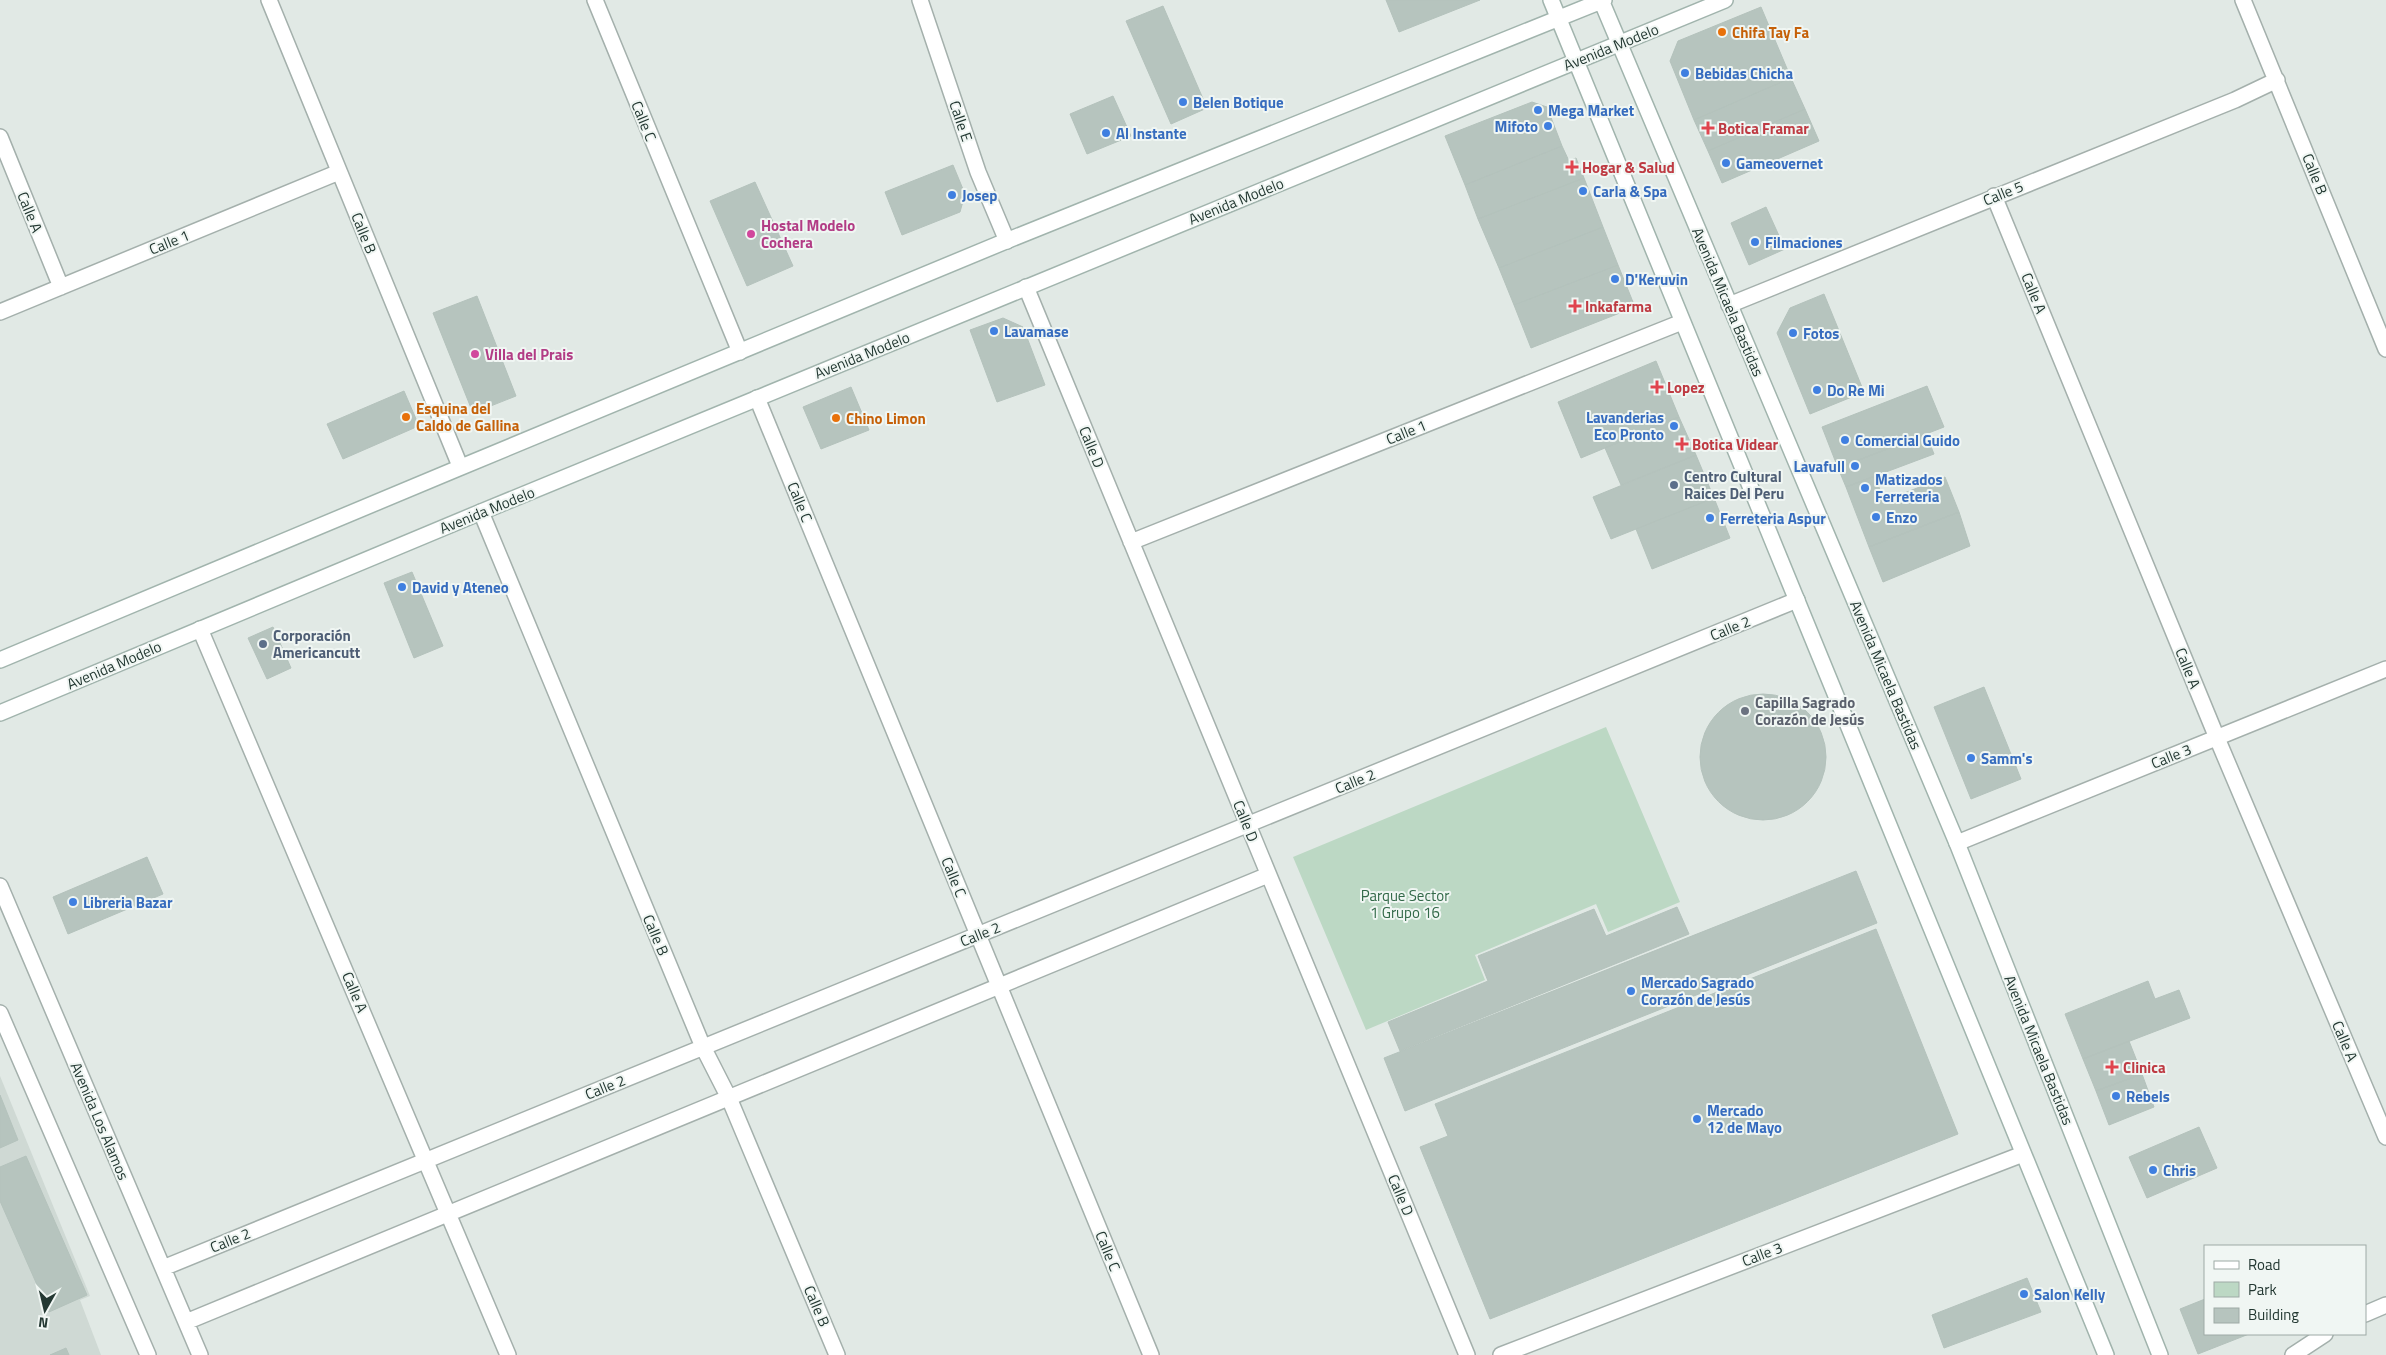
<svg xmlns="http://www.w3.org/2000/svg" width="2386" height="1355" font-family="'Titillium Web',sans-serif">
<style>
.built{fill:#cfd9d4}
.green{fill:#bcd8c4}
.building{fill:#b6c4be;stroke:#b4c2bc}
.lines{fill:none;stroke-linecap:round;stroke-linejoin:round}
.street-casing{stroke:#a4b0ac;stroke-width:18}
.secondary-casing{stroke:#a1b4ad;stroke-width:18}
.street{stroke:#fff;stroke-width:15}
.secondary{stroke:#fff;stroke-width:15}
.food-dot{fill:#e8710a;stroke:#f0f6f3;stroke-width:2}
.shop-dot{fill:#3f7fe0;stroke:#f0f6f3;stroke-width:2}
.health-dot{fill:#e0444e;stroke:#f0f6f3;stroke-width:2}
.hotel-dot{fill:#d1479c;stroke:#f0f6f3;stroke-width:2}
.service-dot{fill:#5c6f8a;stroke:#f0f6f3;stroke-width:2}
.worship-dot{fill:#6b7280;stroke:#f0f6f3;stroke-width:2}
.labels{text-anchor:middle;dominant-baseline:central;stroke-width:4;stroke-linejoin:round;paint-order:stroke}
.food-label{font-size:15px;font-weight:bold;fill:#c56008;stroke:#f0f6f3;text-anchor:start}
.street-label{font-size:15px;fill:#233832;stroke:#f0f6f3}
.shop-label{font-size:15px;font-weight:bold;fill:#366cbe;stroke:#f0f6f3;text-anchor:start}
.health-label{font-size:15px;font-weight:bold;fill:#be3a42;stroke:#f0f6f3;text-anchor:start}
.hotel-label{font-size:15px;font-weight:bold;fill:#b23c85;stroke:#f0f6f3;text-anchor:start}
.service-label{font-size:15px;font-weight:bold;fill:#4e5e75;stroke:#f0f6f3;text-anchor:start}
.worship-label{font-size:15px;font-weight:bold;fill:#5b616d;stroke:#f0f6f3;text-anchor:start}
.park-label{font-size:15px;fill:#326948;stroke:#f0f6f3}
</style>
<rect width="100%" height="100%" fill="#e1e9e5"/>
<!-- built -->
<path class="built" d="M0 1076 90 1296 80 1300 101 1355H0Z"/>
<!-- green -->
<path class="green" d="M1606 727 1680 902 1608 932 1596 904 1475 955 1485 980 1366 1030 1293 857Z"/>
<!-- building -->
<path class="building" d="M1386 0H1480L1399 32Z
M1163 6 1207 108 1171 124 1126 21Z
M1761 7 1791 78 1694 120 1670 61 1678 41Z
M1791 78 1805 109 1708 151 1694 120Z
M1113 96 1131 136 1087 154 1070 114Z
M1532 102 1547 107 1562 146 1465 185 1445 136Z
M1805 109 1819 141 1722 183 1708 151Z
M1562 146 1569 161 1576 158 1584 178 1478 219 1465 185Z
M953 165 965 194 960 212 902 235 885 192Z
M1584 178 1603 227 1499 268 1478 219Z
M755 182 793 266 747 286 710 201Z
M1766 207 1785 249 1749 265 1731 223Z
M1603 227 1618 265 1514 305 1499 268Z
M1618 265 1635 307 1531 348 1514 305Z
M1824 294 1864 392 1810 414 1777 333 1790 308Z
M477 296 516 396 473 413 433 313Z
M1003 318 1023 327 1045 385 997 402 970 330Z
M1656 361 1679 417 1581 458 1558 402Z
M1927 386 1944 427 1838 468 1822 427Z
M851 387 869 430 821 449 803 407Z
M404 391 416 419 414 428 343 459 327 424Z
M1679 417 1696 455 1621 485 1605 448Z
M1926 434 1934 454 1846 487 1838 468Z
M1696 455 1714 498 1611 539 1593 497Z
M1875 476 1884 501 1945 477 1959 512 1869 547 1846 487Z
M1714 498 1730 538 1652 569 1636 529Z
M1959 512 1970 546 1883 582 1869 547Z
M412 572 443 646 414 658 384 583Z
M273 627 291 668 267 679 248 638Z
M1984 687 2021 779 1971 799 1934 707Z
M1700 757a63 63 0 1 1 126 0a63 63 0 1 1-126 0Z
M147 857 163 894 68 934 53 897Z
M1856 871 1877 923 1405 1111 1384 1058Z
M1677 907 1689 934 1400 1051 1388 1022 1488 981 1478 956 1594 909 1606 936Z
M1876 929 1958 1134 1490 1319 1420 1147 1448 1136 1435 1104Z
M2148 981 2155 999 2179 990 2190 1018 2083 1059 2065 1014Z
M2129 1041 2142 1074 2096 1091 2083 1059Z
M2142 1074 2154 1107 2109 1125 2096 1091Z
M0 1095 18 1140 0 1148Z
M2199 1127 2217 1168 2147 1198 2129 1157Z
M26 1156 87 1295 49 1312 0 1201V1167Z
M2027 1278 2041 1312 1944 1348 1932 1315Z
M2205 1299V1334H2249L2198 1354 2180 1309Z
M66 1348 69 1355H50Z"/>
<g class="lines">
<!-- street casing -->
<g class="street-casing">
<path id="street" d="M269 0 460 466
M595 0 740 352
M920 0 978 172 1007 241
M2243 0 2386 349
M0 137 61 287
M1994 196 2217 738 2386 1137
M1026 287 1467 1355
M1729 305 2235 100 2277 80
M0 312 339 172
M757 398 1151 1355
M481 512 703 1047 729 1098 837 1355
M1131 542 1682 322
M200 629 508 1355
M1957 843 2386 669
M0 886 200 1355
M0 1013 148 1355
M163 1268 1797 600
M2365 1314 2386 1305
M186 1322 1268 875
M1501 1355 2023 1154
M2293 1355 2325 1334"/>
</g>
<!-- secondary casing -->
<g class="secondary-casing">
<path id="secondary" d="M1551 0 2106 1355
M1601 0 1957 843 2160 1355
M0 660C335 519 670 380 1006 241 1205 160 1405 81 1604 0
M0 713 481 512 1725 0"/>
</g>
<!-- street -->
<use href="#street" class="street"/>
<!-- secondary -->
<use href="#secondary" class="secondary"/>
</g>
<!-- markers -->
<g class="food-dot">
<circle cx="1722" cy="32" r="5"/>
<circle cx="406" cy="417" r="5"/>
<circle cx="836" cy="418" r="5"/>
</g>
<g class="shop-dot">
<circle cx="1685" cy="73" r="5"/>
<circle cx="1183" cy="102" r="5"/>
<circle cx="1538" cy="110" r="5"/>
<circle cx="1548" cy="126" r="5"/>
<circle cx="1106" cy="133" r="5"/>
<circle cx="1726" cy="163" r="5"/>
<circle cx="1583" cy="191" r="5"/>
<circle cx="952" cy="195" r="5"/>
<circle cx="1755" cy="242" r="5"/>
<circle cx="1615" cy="279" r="5"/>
<circle cx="994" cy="331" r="5"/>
<circle cx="1793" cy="333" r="5"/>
<circle cx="1817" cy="390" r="5"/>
<circle cx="1674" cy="426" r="5"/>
<circle cx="1845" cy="440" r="5"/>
<circle cx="1855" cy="466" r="5"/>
<circle cx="1865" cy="488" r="5"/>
<circle cx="1876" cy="517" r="5"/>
<circle cx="1710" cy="518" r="5"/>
<circle cx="402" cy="587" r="5"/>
<circle cx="1971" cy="758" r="5"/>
<circle cx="73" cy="902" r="5"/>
<circle cx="1631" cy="991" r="5"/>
<circle cx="2116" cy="1096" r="5"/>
<circle cx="1697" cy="1119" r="5"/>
<circle cx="2153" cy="1170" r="5"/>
<circle cx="2024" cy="1294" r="5"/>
</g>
<g class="health-dot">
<path d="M1705.5 120.5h5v5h5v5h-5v5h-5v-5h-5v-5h5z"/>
<path d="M1569.5 159.5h5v5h5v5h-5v5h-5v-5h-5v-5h5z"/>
<path d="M1572.5 298.5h5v5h5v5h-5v5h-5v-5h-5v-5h5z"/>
<path d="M1654.5 379.5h5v5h5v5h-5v5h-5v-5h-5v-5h5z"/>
<path d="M1679.5 436.5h5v5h5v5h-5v5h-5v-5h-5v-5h5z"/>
<path d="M2109.5 1059.5h5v5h5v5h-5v5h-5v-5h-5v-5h5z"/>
</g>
<g class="hotel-dot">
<circle cx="751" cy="234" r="5"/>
<circle cx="475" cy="354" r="5"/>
</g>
<g class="service-dot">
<circle cx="1674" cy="485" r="5"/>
<circle cx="263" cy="644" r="5"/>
</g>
<circle class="worship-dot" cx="1745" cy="711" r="5"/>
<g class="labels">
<!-- food labels -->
<g class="food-label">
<text x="1732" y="32">Chifa Tay Fa</text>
<text x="416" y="408">Esquina del<tspan x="416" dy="17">Caldo de Gallina</tspan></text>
<text x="846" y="418">Chino Limon</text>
</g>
<!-- street labels -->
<g class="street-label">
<text transform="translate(1611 47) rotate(-22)">Avenida Modelo</text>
<text transform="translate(644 121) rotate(68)">Calle C</text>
<text transform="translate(961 121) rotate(71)">Calle E</text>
<text transform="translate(2315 174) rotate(68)">Calle B</text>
<text transform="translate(2003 193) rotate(-22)">Calle 5</text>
<text transform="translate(1236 201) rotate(-22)">Avenida Modelo</text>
<text transform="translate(30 212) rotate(68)">Calle A</text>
<text transform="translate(364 233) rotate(68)">Calle B</text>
<text transform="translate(169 242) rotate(-22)">Calle 1</text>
<text transform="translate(2034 293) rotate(68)">Calle A</text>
<text transform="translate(1728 302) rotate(67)">Avenida Micaela Bastidas</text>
<text transform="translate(862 355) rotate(-22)">Avenida Modelo</text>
<text transform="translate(1406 432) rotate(-22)">Calle 1</text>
<text transform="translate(1092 447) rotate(68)">Calle D</text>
<text transform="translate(800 502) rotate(68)">Calle C</text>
<text transform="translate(487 510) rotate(-22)">Avenida Modelo</text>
<text transform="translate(1730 628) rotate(-22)">Calle 2</text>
<text transform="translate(114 665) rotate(-23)">Avenida Modelo</text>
<text transform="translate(2188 668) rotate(68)">Calle A</text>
<text transform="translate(1886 675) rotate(67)">Avenida Micaela Bastidas</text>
<text transform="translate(2171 756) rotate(-22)">Calle 3</text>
<text transform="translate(1355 781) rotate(-22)">Calle 2</text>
<text transform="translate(1246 821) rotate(68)">Calle D</text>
<text transform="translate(954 877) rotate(68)">Calle C</text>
<text transform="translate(980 934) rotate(-22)">Calle 2</text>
<text transform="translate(656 935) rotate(67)">Calle B</text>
<text transform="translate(355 992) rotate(67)">Calle A</text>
<text transform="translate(2345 1041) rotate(67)">Calle A</text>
<text transform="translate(2039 1050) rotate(68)">Avenida Micaela Bastidas</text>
<text transform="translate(605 1087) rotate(-22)">Calle 2</text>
<text transform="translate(100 1121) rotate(67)">Avenida Los Alamos</text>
<text transform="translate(1401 1195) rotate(67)">Calle D</text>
<text transform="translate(230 1240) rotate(-22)">Calle 2</text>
<text transform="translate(1108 1251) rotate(68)">Calle C</text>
<text transform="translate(1762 1254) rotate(-21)">Calle 3</text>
<text transform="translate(817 1306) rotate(67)">Calle B</text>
</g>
<!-- shop labels -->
<g class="shop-label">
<text x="1695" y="73">Bebidas Chicha</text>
<text x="1193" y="102">Belen Botique</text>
<text x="1548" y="110">Mega Market</text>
<text x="1538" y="126" text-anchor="end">Mifoto</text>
<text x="1116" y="133">Al Instante</text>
<text x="1736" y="163">Gameovernet</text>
<text x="1593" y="191">Carla &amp; Spa</text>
<text x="962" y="195">Josep</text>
<text x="1765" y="242">Filmaciones</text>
<text x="1625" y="279">D'Keruvin</text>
<text x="1004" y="331">Lavamase</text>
<text x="1803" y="333">Fotos</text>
<text x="1827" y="390">Do Re Mi</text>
<text x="1664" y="417" text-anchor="end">Lavanderias<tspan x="1664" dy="17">Eco Pronto</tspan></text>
<text x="1855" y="440">Comercial Guido</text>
<text x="1845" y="466" text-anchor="end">Lavafull</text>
<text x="1875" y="479">Matizados<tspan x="1875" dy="17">Ferreteria</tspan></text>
<text x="1886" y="517">Enzo</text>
<text x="1720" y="518">Ferreteria Aspur</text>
<text x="412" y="587">David y Ateneo</text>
<text x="1981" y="758">Samm's</text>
<text x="83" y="902">Libreria Bazar</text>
<text x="1641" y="982">Mercado Sagrado<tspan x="1641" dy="17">Corazón de Jesús</tspan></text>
<text x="2126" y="1096">Rebels</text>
<text x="1707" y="1110">Mercado<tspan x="1707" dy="17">12 de Mayo</tspan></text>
<text x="2163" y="1170">Chris</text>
<text x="2034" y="1294">Salon Kelly</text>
</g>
<!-- health labels -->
<g class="health-label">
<text x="1718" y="128">Botica Framar</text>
<text x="1582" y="167">Hogar &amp; Salud</text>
<text x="1585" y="306">Inkafarma</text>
<text x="1667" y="387">Lopez</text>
<text x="1692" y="444">Botica Videar</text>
<text x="2123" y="1067">Clinica</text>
</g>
<!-- hotel labels -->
<g class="hotel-label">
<text x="761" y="225">Hostal Modelo<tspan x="761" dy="17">Cochera</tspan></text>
<text x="485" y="354">Villa del Prais</text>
</g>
<!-- service labels -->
<g class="service-label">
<text x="1684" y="476">Centro Cultural<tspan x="1684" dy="17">Raices Del Peru</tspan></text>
<text x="273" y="635">Corporación<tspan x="273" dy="17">Americancutt</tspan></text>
</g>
<!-- worship labels -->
<g class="worship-label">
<text x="1755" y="702">Capilla Sagrado<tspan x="1755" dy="17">Corazón de Jesús</tspan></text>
</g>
<!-- park labels -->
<g class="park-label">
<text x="1405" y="895">Parque Sector<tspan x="1405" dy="17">1 Grupo 16</tspan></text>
</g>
</g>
<!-- legend -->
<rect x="2204" y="1245" width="162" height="90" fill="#f0f6f3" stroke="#9eaaa6"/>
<rect x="2214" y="1261" width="25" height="8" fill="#ffffff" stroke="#9eaaa6"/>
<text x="2248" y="1270" font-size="15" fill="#233832">Road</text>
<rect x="2214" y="1282" width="25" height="15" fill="#bcd8c4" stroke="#9eaaa6"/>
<text x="2248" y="1295" font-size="15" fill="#233832">Park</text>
<rect x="2214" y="1308" width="25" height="15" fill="#b6c4be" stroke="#9eaaa6"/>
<text x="2248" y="1320" font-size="15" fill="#233832">Building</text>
<!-- north arrow -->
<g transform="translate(45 1310) rotate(188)" stroke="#f0f6f3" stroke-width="4" paint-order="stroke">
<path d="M0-4L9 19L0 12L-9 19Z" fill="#233832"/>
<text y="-8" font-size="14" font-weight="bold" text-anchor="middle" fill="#233832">N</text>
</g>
</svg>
